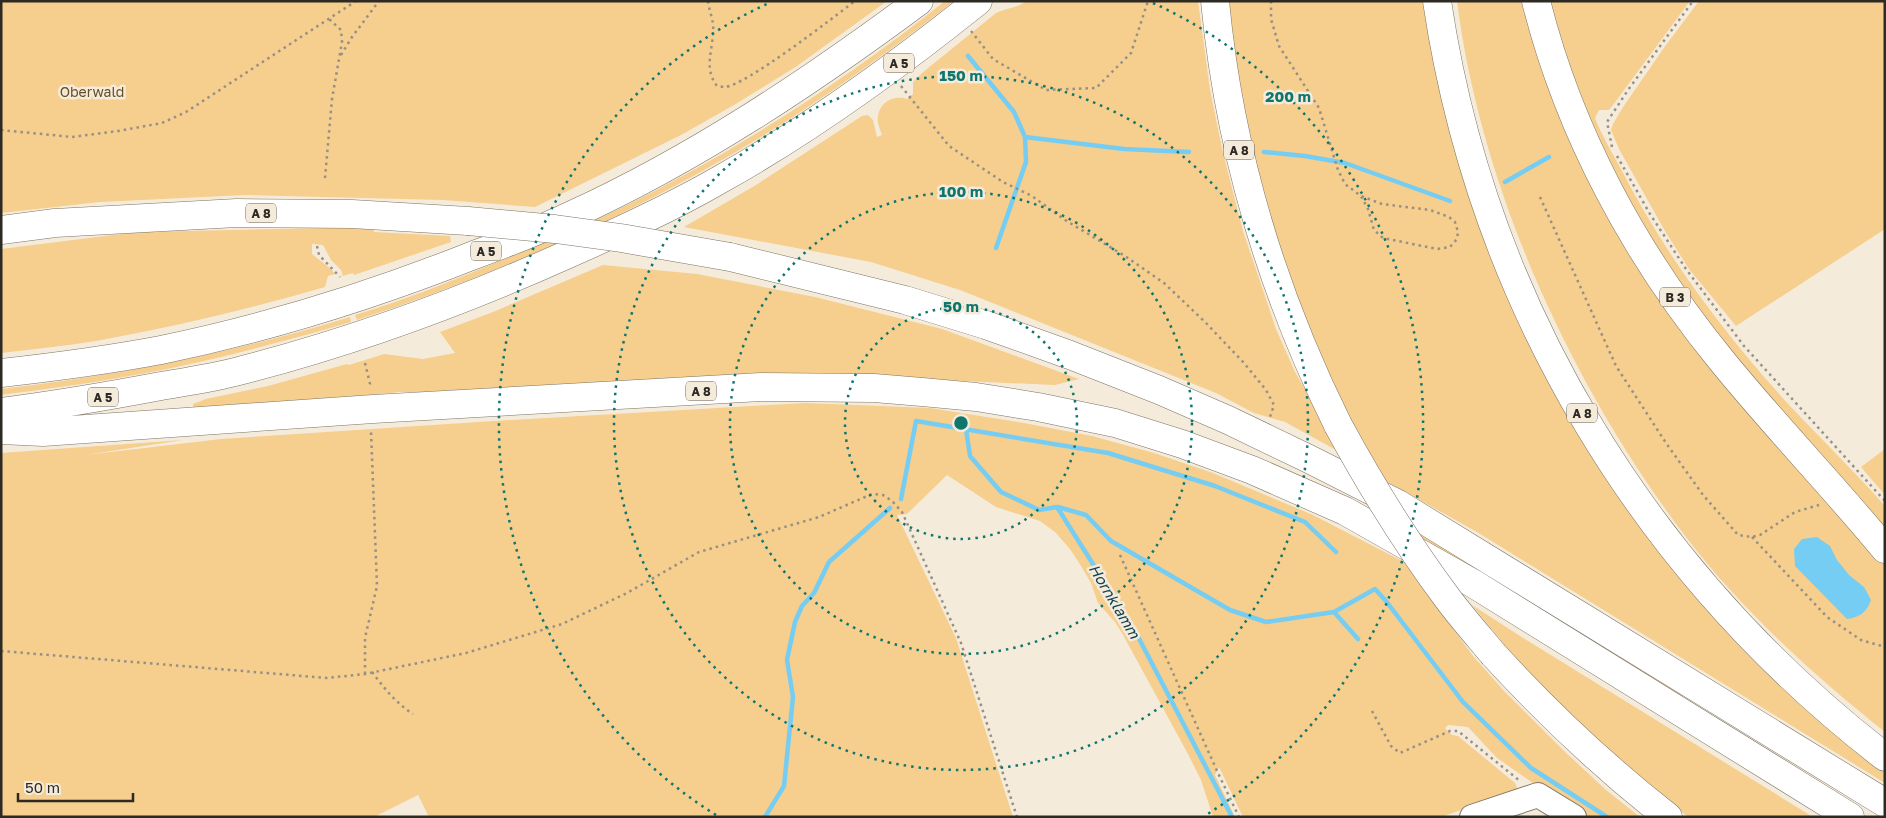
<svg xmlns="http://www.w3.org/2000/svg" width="1886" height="818" font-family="'Golos Text',sans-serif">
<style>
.green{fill:#f6ce8d}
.water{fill:#75cdf3}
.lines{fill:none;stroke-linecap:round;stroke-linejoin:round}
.stream{stroke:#75cdf3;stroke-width:4.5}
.minor-casing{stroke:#7d7465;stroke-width:26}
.major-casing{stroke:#7d7465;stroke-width:29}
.highway-casing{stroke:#7d7465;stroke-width:29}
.path{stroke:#979085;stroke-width:2.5;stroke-dasharray:2.5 4;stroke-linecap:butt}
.minor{stroke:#fff;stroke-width:24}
.major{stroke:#fff;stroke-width:28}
.highway{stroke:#fff;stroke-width:28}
.highway-bridge-casing{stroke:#7d7465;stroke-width:29;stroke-linecap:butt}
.highway-bridge{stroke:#fff;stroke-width:28}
.ring{fill:none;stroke:#0f766e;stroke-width:2.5;stroke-dasharray:2.5 5}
.labels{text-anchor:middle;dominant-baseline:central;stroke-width:5;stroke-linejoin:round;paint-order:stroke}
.shield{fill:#f5ebdb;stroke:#69635a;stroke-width:1}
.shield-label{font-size:12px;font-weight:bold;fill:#2d2923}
.park-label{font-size:14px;fill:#654e28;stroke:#f5ebdb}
.water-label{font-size:15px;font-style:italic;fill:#0f4357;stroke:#f5ebdb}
.centre{fill:#0f766e;stroke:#f5ebdb;stroke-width:2.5}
.ring-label{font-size:15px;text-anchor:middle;font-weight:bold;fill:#0f766e;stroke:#f5ebdb;stroke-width:5;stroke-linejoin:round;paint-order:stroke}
</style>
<rect width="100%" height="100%" fill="#f5ebdb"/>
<!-- green -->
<path class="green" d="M1 1H887L797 66 734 105 681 135 535 207 443 200 245 195 100 202 1 213Z
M945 1H954C891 50 827 97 759 138 633 215 497 274 357 320L355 315C401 301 445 284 490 265 553 240 615 213 675 180 770 129 861 68 945 1Z
M1026 1H1198L1210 90 1223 153 1243 231 1276 329 1295 372 1317 410 1336 450 1285 422 1254 413 1216 393 960 290 871 262 684 227 756 185 862 116 868 115 873 120 877 137 882 135C881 132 879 127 878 123 876 105 891 94 907 99L913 94V82L922 73 996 13C1006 8 1018 8 1026 1Z
M1227 1H1425L1544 367 1846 740 1885 771V783L1477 532 1384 480 1361 439H1359L1332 385 1302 313 1263 196 1236 68Z
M1457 1H1526L1590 175 1885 563V732C1813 675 1742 610 1686 537 1572 387 1481 190 1457 1Z
M1545 1H1690L1613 105 1609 110H1599L1595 118C1602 136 1612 152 1621 169 1665 255 1725 335 1791 407 1822 440 1855 472 1885 506V535L1799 437 1659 259 1585 119Z
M1699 1H1885V229L1736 326 1689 269 1665 231 1619 149 1611 130 1613 124 1623 107 1666 45Z
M373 227 374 232 450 236 451 242 354 275 353 273 343 276 341 270 331 260 323 245 312 244V254L331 269 335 274 328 276 325 287C250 309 173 327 96 341 64 346 33 349 1 353V249L137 232Z
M603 265 697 274 815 297 942 329 1079 379 1055 385 916 379 887 375 769 374 449 392H400L317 400 193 408V404L206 399 268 386 347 364 349 365 384 354 423 359 455 353 440 332 493 312Z
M350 317 351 322C278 343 204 363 129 376 87 384 44 389 1 395V389C120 375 236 352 350 317Z
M805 403 930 408 1024 423 1092 436 1154 453 1213 473 1313 515 1404 562 1473 656 1505 692 1562 749 1606 790 1640 817H1582L1497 758 1468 727 1448 725 1445 728 1452 735 1458 736 1515 783 1518 790 1441 817H1243L1219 767 1215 775 1235 817H1213L1201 780 1188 754 1122 633 1115 622 1098 603 1091 583 1081 566 1070 549 1055 532 1040 521 996 507 947 475 907 514 897 515 956 638 1013 817H429L418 795 374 817H1V453L183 440 85 455 221 439 494 421Z
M1885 449V495L1861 467Z
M1419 533 1491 575 1683 693 1682 696 1680 698 1425 543Z
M1472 605 1520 636 1813 817H1688L1590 736 1511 656 1512 654Z"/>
<!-- water -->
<path class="water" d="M1817 537 1830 546 1837 560 1849 575 1864 587 1871 600C1866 613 1860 617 1847 619L1795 566 1794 549 1802 539Z"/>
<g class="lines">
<!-- stream -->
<path class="stream" d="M968 56 1014 112 1025 137 1026 162 996 248
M1025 137 1124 149 1189 152
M1264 152 1305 156 1345 163 1450 201
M1505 182 1549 157
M966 429 970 456 1001 492 1039 510 1057 507 1134 629 1232 817
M901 499 916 421 1108 453 1215 486 1305 522 1336 552
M1058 507 1086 515 1111 541 1230 610 1266 622 1334 612 1358 639
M1334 612 1375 589 1386 601 1463 702 1531 768 1607 817
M765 817 784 786 793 697 787 660 795 622 802 606 814 593 829 562 890 508"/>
<!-- minor casing -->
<g class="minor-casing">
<path id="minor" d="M1472 817 1538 795 1574 817"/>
</g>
<!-- major casing -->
<g class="major-casing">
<path id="major" d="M1536 1C1569 133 1636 256 1722 361 1774 425 1832 485 1885 549"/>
</g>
<!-- highway casing -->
<g class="highway-casing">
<path id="highway" d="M1215 1C1229 149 1272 292 1338 425
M1437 1C1482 304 1643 570 1885 757
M1 230 55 223 237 213 352 214 468 221
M730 257 905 300 986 325 1070 355 1159 390 1228 420 1309 459 1398 504 1885 803
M1 373C55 367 108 360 161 350 268 328 373 295 474 255 507 243 540 230 572 215 696 158 810 82 919 1
M1 412C55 405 108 396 161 386 186 382 211 378 235 372 349 343 459 303 566 255 618 232 671 208 721 179 812 128 897 66 978 1
M1 430 43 432 373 409 761 387 874 388 922 392 976 397 1038 407 1115 423 1182 444 1252 470 1345 511 1474 584 1850 817
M1494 655C1549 715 1604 767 1668 817"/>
</g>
<!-- path -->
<path class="path" d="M708 1C709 9 712 17 713 24 715 47 702 66 717 86 719 86 722 87 724 87 744 87 834 17 855 1
M1271 1V19L1279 46 1319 108 1338 170 1345 184 1361 196 1382 204 1430 210 1449 217 1455 222 1458 232 1457 239 1450 247 1437 249 1383 238 1374 230 1368 209 1361 196
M971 31 993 59 1046 90 1096 88 1131 53 1148 1
M341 55 352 37 379 1
M901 86 949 146 1003 182 1032 196 1065 220 1125 256 1164 283 1206 323 1244 363 1266 390 1274 405 1270 417
M1 130 72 137 118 131 162 123 186 112 356 1
M1612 147 1607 122 1628 90 1693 1
M1617 156 1650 214 1686 269 1744 346 1885 501
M325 178 332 99 342 42 341 30 329 19
M1540 197 1616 366 1666 443 1703 495 1732 528 1738 535 1752 537 1760 535 1795 512 1819 505
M317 246 319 255 340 277
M365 363 370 384 369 388
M1752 537 1827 617 1861 640 1885 647
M1120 555 1218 773 1239 817
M1 651 327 678 365 674 466 653 562 624 627 593 699 552 819 517 872 494 883 495 892 501 902 512 961 643 1017 817
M372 672C384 688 396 703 413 714
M365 674V638L377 586 371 431
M1372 711 1391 746 1400 753 1450 731H1458L1520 781"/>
<!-- minor -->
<use href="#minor" class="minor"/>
<!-- major -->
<use href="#major" class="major"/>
<!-- highway -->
<use href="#highway" class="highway"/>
<!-- highway-bridge casing -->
<g class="highway-bridge-casing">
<path id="highway-bridge" d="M468 221 555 229 621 238 730 257
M1338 425C1371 486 1407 544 1448 599 1463 619 1479 637 1494 655"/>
</g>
<!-- highway-bridge -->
<use href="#highway-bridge" class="highway-bridge"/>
</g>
<!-- distance rings -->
<g class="ring">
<circle cx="961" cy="423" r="116"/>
<circle cx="961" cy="423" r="231"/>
<circle cx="961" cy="423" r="347"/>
<path d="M716 815A462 462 0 0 1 769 3M1153 3A462 462 0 0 1 1206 815"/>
</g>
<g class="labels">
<!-- shield labels -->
<g class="shield">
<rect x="884" y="53.5" width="30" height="19" rx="4"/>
<rect x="1224" y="140.5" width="30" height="19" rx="4"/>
<rect x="246" y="203.5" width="30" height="19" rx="4"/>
<rect x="471" y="241.5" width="30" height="19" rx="4"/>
<rect x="1660" y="287.5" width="30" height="19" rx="4"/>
<rect x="686" y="381.5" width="30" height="19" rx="4"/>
<rect x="88" y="387.5" width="30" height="19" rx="4"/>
<rect x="1567" y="403.5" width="30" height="19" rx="4"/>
</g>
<g class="shield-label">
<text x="899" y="63">A 5</text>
<text x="1239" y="150">A 8</text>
<text x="261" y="213">A 8</text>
<text x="486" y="251">A 5</text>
<text x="1675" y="297">B 3</text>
<text x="701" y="391">A 8</text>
<text x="103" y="397">A 5</text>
<text x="1582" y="413">A 8</text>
</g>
<!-- park labels -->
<g class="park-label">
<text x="92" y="91">Oberwald</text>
</g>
<!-- water labels -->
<g class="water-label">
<text transform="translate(1115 601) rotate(59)">Hornklamm</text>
</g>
</g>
<circle cx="961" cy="423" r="8" class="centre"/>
<g class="ring-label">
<text x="961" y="81">150 m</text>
<text x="1288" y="102">200 m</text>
<text x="961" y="197">100 m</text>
<text x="961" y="312">50 m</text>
</g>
<!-- border -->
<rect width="1886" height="818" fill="none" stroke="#2d2923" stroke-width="5"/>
<!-- scale -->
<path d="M18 793v8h115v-8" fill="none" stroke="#2d2923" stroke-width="2.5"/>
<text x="25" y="793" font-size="15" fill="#2d2923" stroke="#f5ebdb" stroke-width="4" paint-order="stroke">50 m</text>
</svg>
